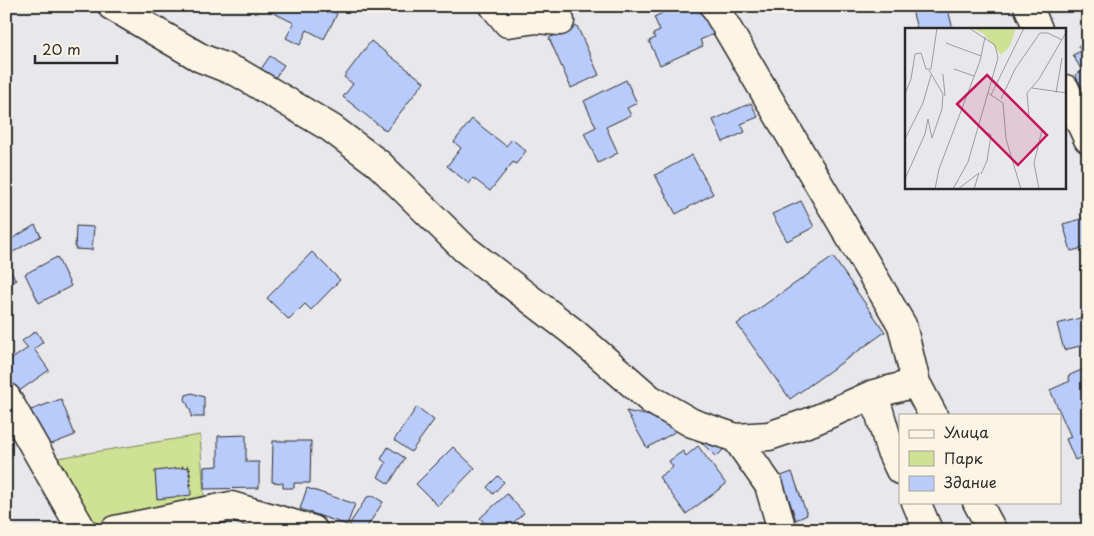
<svg xmlns="http://www.w3.org/2000/svg" width="1094" height="536" font-family="'Playpen Sans',sans-serif">
<style>
.green{fill:#cfe195;stroke:#7d8660}
.building{fill:#b8cbfb;stroke:#2b2b2b}
.lines{fill:none;stroke-linecap:round;stroke-linejoin:round}
.minor-casing{stroke:#2b2b2b;stroke-width:31}
.path{stroke:#2b2b2b;stroke-width:3;stroke-dasharray:1 4;stroke-linecap:butt}
.minor{stroke:#fcf5e5;stroke-width:28}
.inset-road{fill:none;stroke:#9c9c9f;stroke-width:1}
.view{fill:#c2185b;fill-opacity:0.15;stroke:#c2185b;stroke-width:2.5}
.inset-edge{fill:none;stroke:#2b2b2b;stroke-width:2.5}
</style>
<rect width="100%" height="100%" fill="#e8e8ec"/>
<filter id="ink" filterUnits="userSpaceOnUse"><feTurbulence type="fractalNoise" baseFrequency=".02" numOctaves="2"/><feDisplacementMap in="SourceGraphic" scale="10" xChannelSelector="R" yChannelSelector="G"/><feConvolveMatrix kernelMatrix="1 2 1 2 8 2 1 2 1" color-interpolation-filters="sRGB"/></filter>
<g filter="url(#ink)">
<!-- green -->
<path class="green" d="M200 435 205 510 105 530H84L45 460Z"/>
<!-- building -->
<path class="building" d="M267 6H322L337 14 324 39 307 30 300 45 286 38 294 23 266 9Z
M677 6H683L685 11 701 6 714 34 700 40 703 46 660 65 649 41 655 38 653 34 660 31 654 17Z
M911 6H947L953 29H917Z
M577 26 599 75 571 88 549 38Z
M1088 40V97L1075 75 1082 71 1073 55 1081 51 1078 46Z
M371 41 424 82 386 131 343 97 353 84 344 77Z
M270 56 284 65 275 78 261 69Z
M626 80 637 103 627 108 631 115 606 127 618 153 598 163 584 133 596 127 584 101Z
M751 103 758 117 741 124 745 132 723 142 713 120Z
M472 119 506 146 512 139 526 151 516 164 513 162 490 191 473 178 469 184 447 166 461 148 454 142Z
M692 155 713 194 676 214 655 175Z
M801 201 814 227 787 241 772 214Z
M1088 217V247L1071 251 1063 224Z
M35 225 41 236 6 256V234L10 240Z
M76 226 94 227 92 250 75 249Z
M312 252 340 280 311 310 305 304 289 320 267 298Z
M57 257 71 286 39 303 25 274Z
M833 257 885 332 790 399 737 324Z
M6 263 16 280 6 285Z
M1088 316V344L1064 350 1057 324Z
M36 331 43 342 34 349 49 370 15 394 6 382V363L28 348 22 341Z
M1088 367V454L1075 460 1066 439 1071 437 1050 390 1070 381 1068 376Z
M192 393 204 397V417H191V412L185 399 186 395Z
M61 399 75 435 41 448 28 411Z
M417 407 434 420 411 452 394 440Z
M626 411 650 416 678 430 647 448Z
M708 430 726 447 716 457 699 440Z
M246 435V462H259V488L204 489V467L218 466V436Z
M273 441H311L310 483H294V488H283V483L272 482Z
M698 446 726 484 686 514 659 477 673 467 669 461 683 451 686 456Z
M388 447 405 458 389 484 378 477 386 463 381 459Z
M453 447 475 468 438 506 416 484Z
M189 467 191 495 157 499 155 471Z
M792 472 807 515 796 520 781 476Z
M498 476 504 482 493 494 487 487Z
M307 488 355 504 347 525 300 509Z
M507 494 524 513 514 522 520 530H491L480 518Z
M373 496 383 502 365 530H357L349 525 367 497Z"/>
<g class="lines">
<!-- minor casing -->
<g class="minor-casing">
<path id="minor" d="M112 6 201 58 239 73 331 128 379 164 465 249 573 332 650 399 692 423 736 438 769 436 813 421 874 394 916 383
M494 6 508 23 537 19 560 21
M714 6 902 325 916 383 933 415
M1028 6 1038 29
M1065 89 1088 139
M874 394 890 449 900 470
M6 397 82 530
M736 438 769 485 782 530
M916 502 928 530
M977 502 992 530
M115 530 231 506 313 530"/>
</g>
<!-- path -->
<path class="path" d="M182 467 189 466 191 487"/>
<!-- minor -->
<use href="#minor" class="minor"/>
</g>
</g>
<!-- overview -->
<g transform="translate(905 28)">
<rect width="161" height="161" fill="#e8e8ec"/>
<path d="M67 0H111L105 18 96 27 79 6Z" fill="#cfe195"/>
<path class="inset-road" d="M41 15 76 28M49 41 69 48M38 46 40 68M127 60 162 65M83 65 98 75 101 111 116 161M151 65 157 30M0 66 6 51 10 26 16 25 21 41H26L32 0M86 67 119 0M96 71 110 41 135 5H143L157 12M0 111 18 75 26 47M76 146 82 133 86 107 83 105M0 151 20 106 23 91 27 110 37 81 38 66 24 42M30 161 34 141 75 33 80 9M48 161 63 134 93 30 90 17 64 0M53 161 74 145 69 161M134 161 129 135 137 102 124 89 122 65 134 51 162 3"/>
<path class="view" d="M82 47 142 107 113 137 52 76Z"/>
<rect width="161" height="161" class="inset-edge"/>
</g>
<!-- margin -->
<rect width="1094" height="536" fill="none" stroke="#fcf5e5" stroke-width="25"/>
<rect x="12" y="12" width="1069" height="511" fill="none" stroke="#2b2b2b" stroke-width="2" filter="url(#ink)"/>
<!-- legend -->
<rect x="899" y="414" width="162" height="90" fill="#fcf5e5" stroke="#a8a49b"/>
<rect x="909" y="430" width="25" height="8" fill="#fcf5e5" stroke="#a8a49b"/>
<text x="944" y="438" font-size="15" fill="#2b2b2b">Улица</text>
<rect x="909" y="451" width="25" height="15" fill="#cfe195" stroke="#a8a49b"/>
<text x="944" y="464" font-size="15" fill="#2b2b2b">Парк</text>
<rect x="909" y="476" width="25" height="15" fill="#b8cbfb" stroke="#a8a49b"/>
<text x="944" y="488" font-size="15" fill="#2b2b2b">Здание</text>
<!-- scale -->
<path d="M35 55v8h82v-8" fill="none" stroke="#2b2b2b" stroke-width="2.5"/>
<text x="42" y="55" font-size="15" fill="#2b2b2b" stroke="#fcf5e5" stroke-width="4" paint-order="stroke">20 m</text>
</svg>
